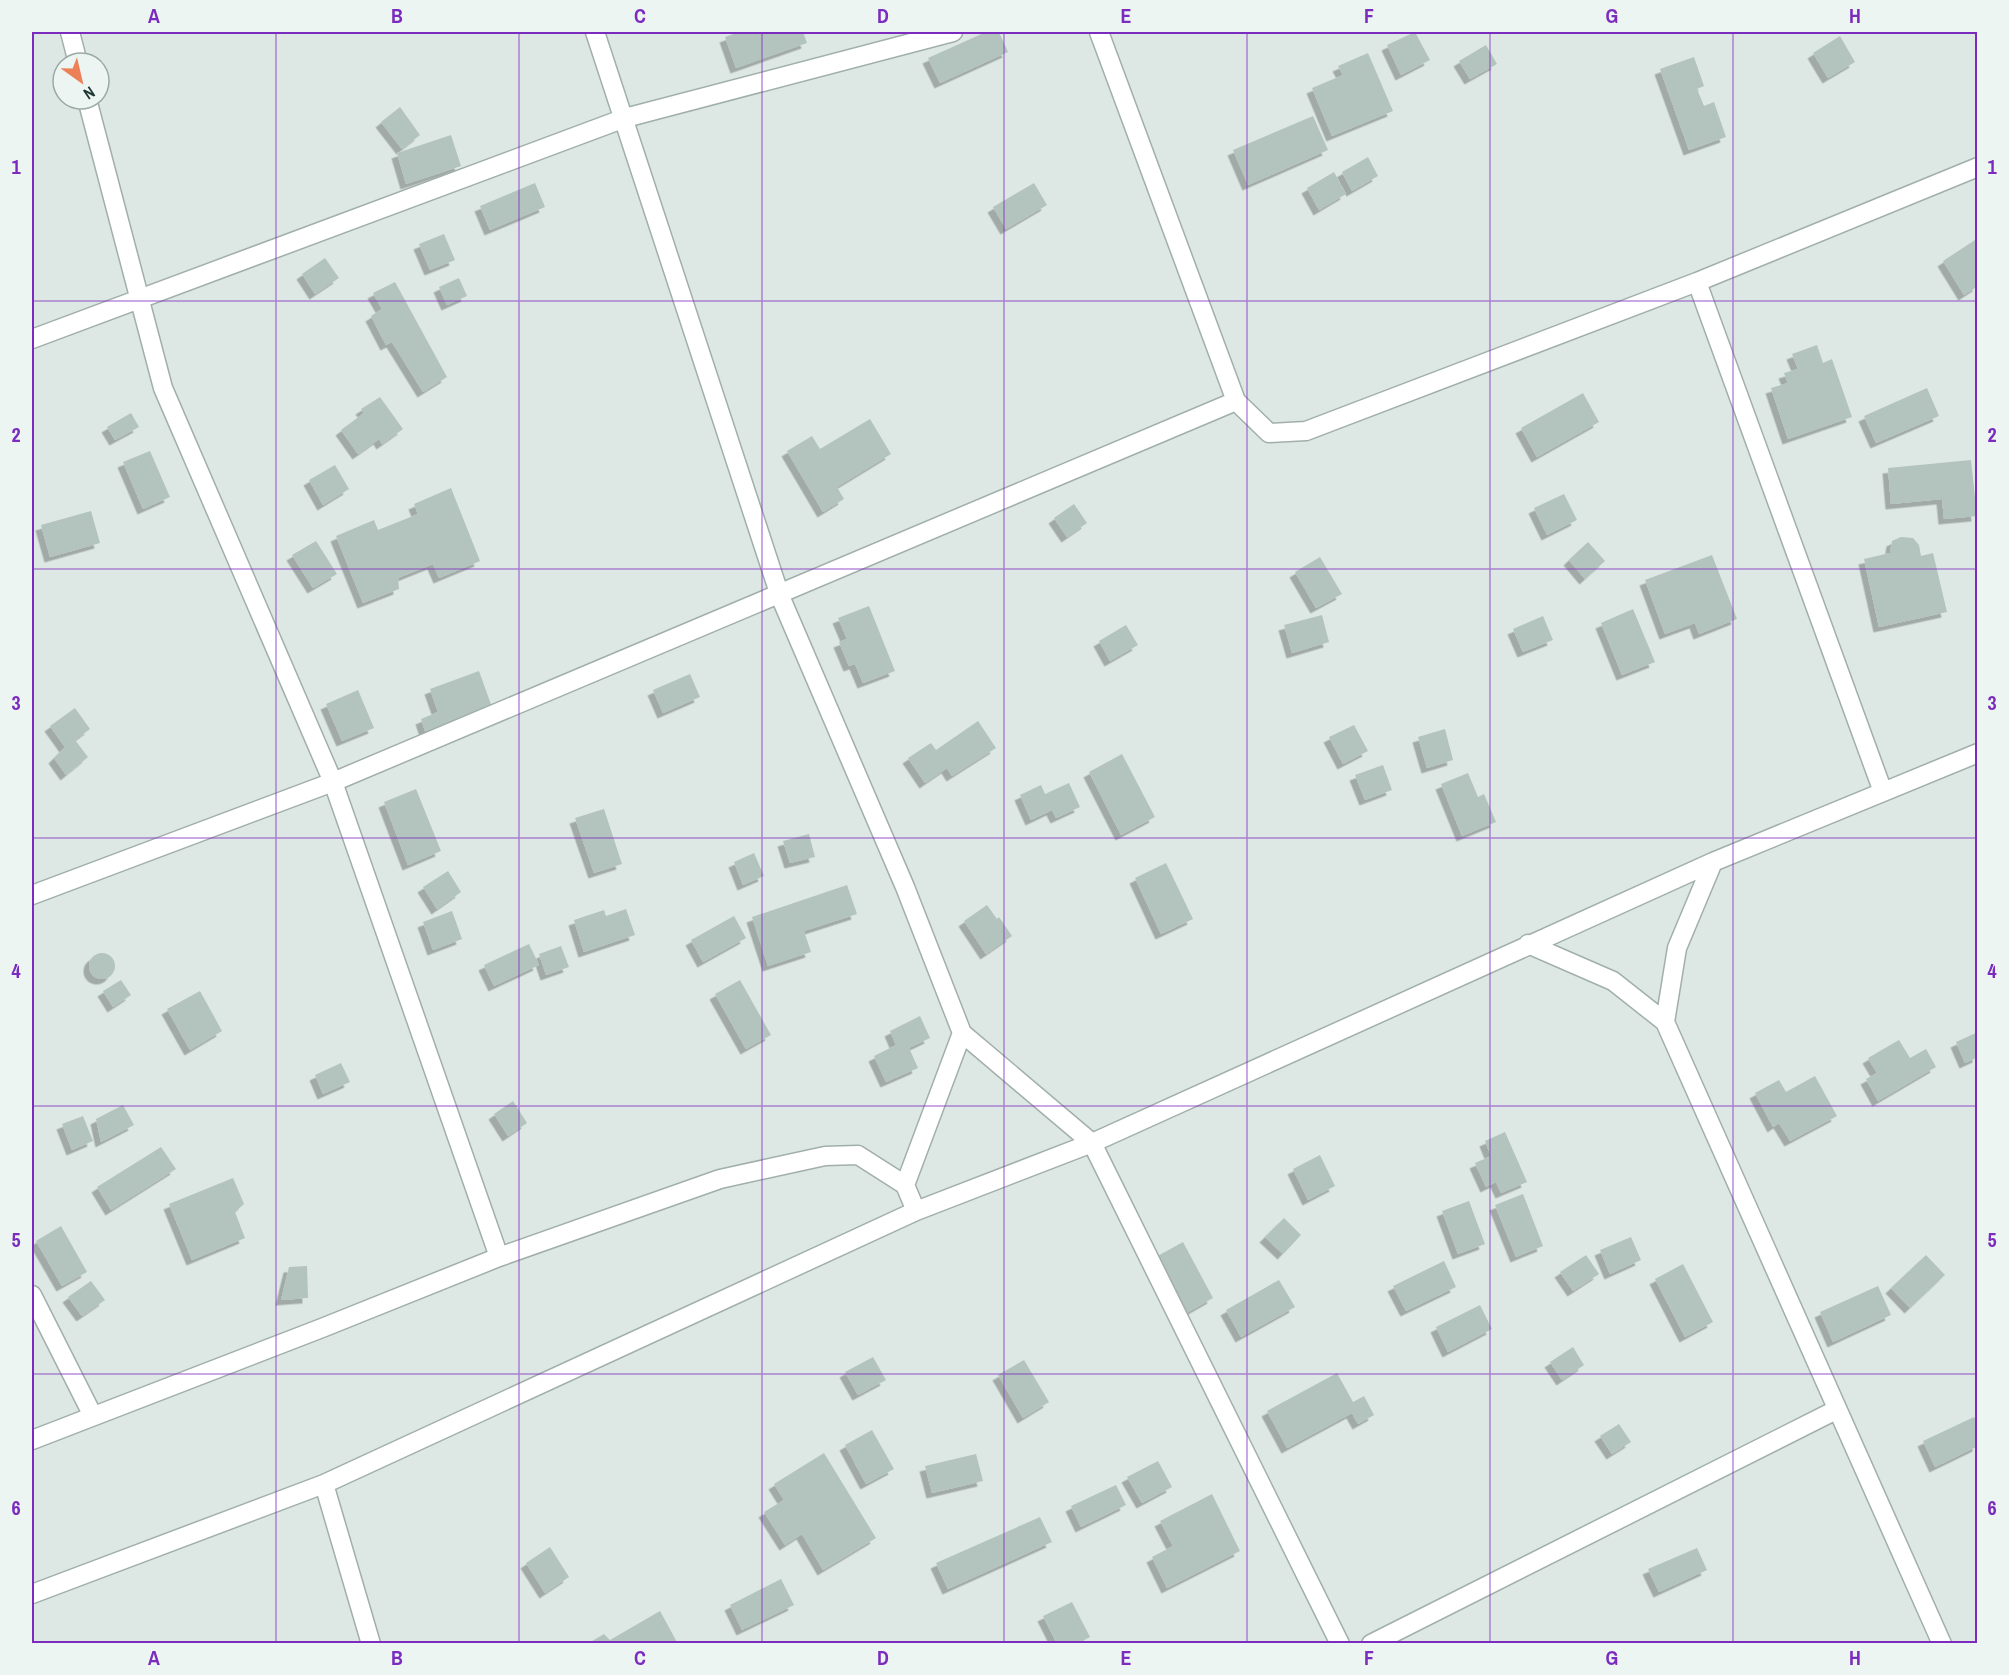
<svg xmlns="http://www.w3.org/2000/svg" width="2009" height="1675" font-family="'Archivo Narrow',sans-serif">
<style>
.building{fill:#b3c3bd;filter:url(#shadow)}
.lines{fill:none;stroke-linecap:round;stroke-linejoin:round}
.minor-casing{stroke:#a1afab;stroke-width:21}
.minor{stroke:#fff;stroke-width:18}
.grid{fill:none;stroke:#7b2cbf;stroke-width:1.5;stroke-opacity:0.55}
.neatline{fill:none;stroke:#7b2cbf;stroke-width:2}
.grid-label{font-size:20px;text-anchor:middle;font-weight:bold;fill:#7b2cbf}
</style>
<defs>
<filter id="shadow"><feDropShadow dx="-5.5" dy="5.5" stdDeviation="0" flood-color="#0004"/></filter>
</defs>
<rect width="100%" height="100%" fill="#dde8e4"/>
<!-- building -->
<path class="building" d="M739 32H803L807 43 736 68 725 37Z
M986 32H999L1008 52 940 83 928 58Z
M1415 32 1430 60 1401 75 1387 45Z
M1840 36 1855 62 1828 78 1813 53Z
M1486 45 1497 64 1470 79 1459 61Z
M1368 53 1393 111 1332 136 1312 88 1343 75 1338 66Z
M1694 57 1704 86 1697 89 1704 106 1714 102 1726 137 1689 150 1660 69Z
M400 107 420 135 402 149 381 122Z
M1313 116 1328 150 1248 185 1233 150Z
M451 135 461 166 406 184 397 153Z
M1368 157 1378 176 1352 191 1342 172Z
M1334 172 1346 194 1319 210 1307 188Z
M535 183 545 207 490 230 480 206Z
M1034 183 1047 205 1006 229 993 207Z
M444 234 455 260 430 270 419 244Z
M1978 238V286L1964 295 1943 261Z
M325 258 339 278 315 294 302 274Z
M459 278 467 296 447 305 439 287Z
M395 282 447 377 423 392 392 342 386 345 371 316 382 309 373 293Z
M1817 345 1823 363 1832 359 1852 417 1788 439 1771 388 1788 383 1784 373 1798 369 1792 354Z
M1927 388 1939 416 1876 443 1864 416Z
M1583 393 1599 422 1537 457 1521 428Z
M380 397 403 429 382 444 379 439 358 454 341 430 364 413 361 409Z
M131 413 139 427 115 440 107 427Z
M870 419 891 454 837 487 844 499 823 512 787 451 812 436 820 449Z
M150 451 170 497 143 509 123 462Z
M1971 460 1977 516 1944 519 1942 499 1891 504 1888 468Z
M335 465 349 489 323 505 309 480Z
M451 488 480 561 439 578 433 564 398 578 399 589 363 603 336 536 374 520 378 530 418 514 414 504Z
M1564 494 1577 520 1547 535 1534 508Z
M1074 504 1087 523 1067 537 1054 518Z
M91 511 100 543 50 557 41 525Z
M1901 537 1913 538 1919 545 1921 556 1933 553 1947 612 1879 627 1864 559 1890 553 1892 541Z
M316 541 337 574 313 588 292 555Z
M1588 542 1605 561 1585 579 1569 560Z
M1712 555 1737 619 1699 634 1695 623 1665 634 1645 580Z
M1320 557 1342 594 1316 608 1295 572Z
M869 606 895 671 863 683 855 664 849 666 839 642 847 639 838 618Z
M1633 609 1655 662 1622 675 1601 623Z
M1322 615 1329 642 1292 653 1284 625Z
M1543 616 1553 640 1523 652 1513 629Z
M1126 625 1138 645 1110 661 1099 641Z
M479 671 493 710 426 734 421 719 438 712 430 689Z
M690 674 700 697 663 713 653 690Z
M358 690 374 728 342 741 326 704Z
M75 708 90 729 75 740 88 757 66 775 54 758 65 747 50 726Z
M978 721 996 748 952 776 947 768 925 783 908 758 931 743 936 750Z
M1354 725 1368 751 1343 764 1329 737Z
M1445 729 1453 760 1427 768 1418 737Z
M1122 754 1155 817 1121 835 1089 772Z
M1383 765 1392 790 1365 800 1355 775Z
M1468 773 1478 797 1484 794 1496 822 1462 836 1441 784Z
M1069 783 1080 807 1056 818 1052 810 1031 820 1020 795 1041 785 1045 794Z
M416 789 441 851 408 865 384 802Z
M604 809 622 864 594 873 575 818Z
M809 834 815 857 790 863 783 841Z
M754 853 764 876 743 885 734 862Z
M1166 863 1193 919 1161 934 1135 878Z
M448 871 461 892 437 909 423 887Z
M847 885 857 914 804 931 811 952 768 966 752 917Z
M987 905 997 919 999 917 1012 936 986 954 964 921Z
M626 909 635 935 584 952 574 920 604 910 606 916Z
M452 911 462 939 433 950 423 922Z
M734 916 746 938 703 962 691 940Z
M529 944 539 965 494 986 484 965Z
M561 946 569 967 546 975 539 954Z
M89 966a13 13 0 1 1 26 0a13 13 0 1 1-26 0Z
M121 980 131 995 113 1007 103 991Z
M740 980 771 1035 746 1049 715 994Z
M200 991 222 1031 190 1050 167 1009Z
M920 1016 930 1038 909 1048 918 1068 886 1082 874 1056 896 1045 890 1031Z
M1978 1032V1057L1965 1063 1956 1042Z
M1899 1040 1910 1058 1926 1049 1936 1067 1878 1101 1866 1079 1877 1073 1868 1058Z
M341 1063 350 1082 323 1094 315 1075Z
M1815 1076 1837 1116 1790 1141 1779 1123 1773 1127 1755 1093 1779 1080 1786 1092Z
M513 1101 527 1123 508 1136 494 1114Z
M123 1105 134 1125 101 1142 96 1119Z
M83 1116 93 1141 72 1150 62 1124Z
M1505 1132 1527 1182 1501 1193 1496 1182 1486 1187 1475 1163 1491 1156 1485 1141Z
M161 1147 176 1169 111 1210 97 1187Z
M1320 1155 1335 1186 1308 1200 1293 1169Z
M233 1178 244 1204 235 1212 245 1238 192 1260 169 1204Z
M1523 1194 1543 1246 1516 1257 1495 1205Z
M1469 1201 1485 1244 1458 1254 1442 1211Z
M1284 1218 1301 1235 1283 1254 1265 1237Z
M61 1226 87 1272 62 1286 36 1241Z
M1631 1237 1641 1260 1610 1274 1600 1250Z
M1183 1242 1213 1298 1185 1314 1154 1258Z
M1586 1255 1599 1274 1573 1291 1560 1272Z
M1926 1255 1945 1275 1910 1308 1891 1288Z
M1444 1261 1456 1287 1406 1311 1393 1286Z
M1683 1264 1713 1322 1685 1337 1655 1279Z
M307 1266 308 1298 281 1300 289 1267Z
M1279 1280 1295 1307 1241 1337 1226 1310Z
M91 1281 105 1300 82 1316 68 1297Z
M1878 1286 1891 1315 1833 1342 1820 1312Z
M1480 1305 1492 1329 1448 1352 1436 1327Z
M1573 1347 1584 1365 1562 1380 1550 1362Z
M873 1357 886 1380 858 1395 845 1372Z
M1024 1360 1049 1402 1023 1418 998 1375Z
M1337 1373 1353 1402 1364 1396 1374 1415 1358 1424 1352 1413 1287 1448 1267 1411Z
M1974 1417 1978 1424V1446L1935 1467 1923 1441Z
M1619 1424 1631 1442 1612 1454 1600 1436Z
M872 1430 894 1469 866 1484 845 1445Z
M824 1453 876 1538 823 1570 802 1534 785 1545 764 1512 784 1500 774 1484Z
M976 1454 983 1481 932 1493 925 1466Z
M1158 1461 1172 1487 1142 1503 1127 1477Z
M1116 1485 1126 1505 1081 1527 1071 1506Z
M1212 1494 1240 1551 1167 1588 1152 1557 1173 1546 1160 1521Z
M1040 1517 1052 1542 948 1589 936 1563Z
M550 1547 569 1577 545 1593 526 1563Z
M1697 1548 1707 1570 1659 1592 1648 1569Z
M781 1579 794 1605 742 1630 730 1605Z
M1072 1602 1090 1637 1077 1644H1057L1043 1616Z
M660 1611 678 1644H587L604 1634 610 1640Z"/>
<g class="lines">
<!-- minor casing -->
<g class="minor-casing">
<path id="minor" d="M70 32 78 63
M595 32 780 596 905 887 962 1033 1092 1143 1340 1644
M1099 32 1236 401 1269 433 1306 431 1697 282 1978 167
M87 99 163 388 333 782 499 1257
M1697 282 1883 792
M32 339 625 118 953 32
M32 895 333 782 1236 401
M1528 944 1613 981 1665 1022 1942 1644
M1665 1022 1677 948 1713 862
M916 1211 905 1185 962 1033
M32 1295 93 1416
M32 1440 322 1328 499 1257 720 1179 825 1156 858 1155 905 1185
M324 1484 371 1644
M32 1594 324 1484 916 1211 1092 1143 1713 862 1978 753
M1371 1644 1836 1410"/>
</g>
<!-- minor -->
<use href="#minor" class="minor"/>
</g>
<!-- grid -->
<path class="grid" d="M276 32V1644M519 32V1644M762 32V1644M1004 32V1644M1247 32V1644M1490 32V1644M1733 32V1644M32 301H1978M32 569H1978M32 838H1978M32 1106H1978M32 1374H1978"/>
<!-- border -->
<rect width="2009" height="1675" fill="none" stroke="#edf5f2" stroke-width="66"/>
<!-- north arrow -->
<g transform="translate(81 81) rotate(146)"><circle r="28" fill="#edf5f2" stroke="#9ba9a5" stroke-width="1.5"/>
<path d="M0-4.5L10 22L0 15L-10 22Z" fill="#ec8158"/>
<text y="-9" font-size="16" font-weight="bold" text-anchor="middle" fill="#203731">N</text>
</g>
<rect x="33" y="33" width="1943" height="1609" class="neatline"/>
<g class="grid-label">
<text x="154" y="23">A</text>
<text x="397" y="23">B</text>
<text x="640" y="23">C</text>
<text x="883" y="23">D</text>
<text x="1126" y="23">E</text>
<text x="1369" y="23">F</text>
<text x="1612" y="23">G</text>
<text x="1855" y="23">H</text>
<text x="16" y="174">1</text>
<text x="1992" y="174">1</text>
<text x="16" y="442">2</text>
<text x="1992" y="442">2</text>
<text x="16" y="710">3</text>
<text x="1992" y="710">3</text>
<text x="16" y="978">4</text>
<text x="1992" y="978">4</text>
<text x="16" y="1247">5</text>
<text x="1992" y="1247">5</text>
<text x="16" y="1515">6</text>
<text x="1992" y="1515">6</text>
<text x="154" y="1665">A</text>
<text x="397" y="1665">B</text>
<text x="640" y="1665">C</text>
<text x="883" y="1665">D</text>
<text x="1126" y="1665">E</text>
<text x="1369" y="1665">F</text>
<text x="1612" y="1665">G</text>
<text x="1855" y="1665">H</text>
</g>
</svg>
